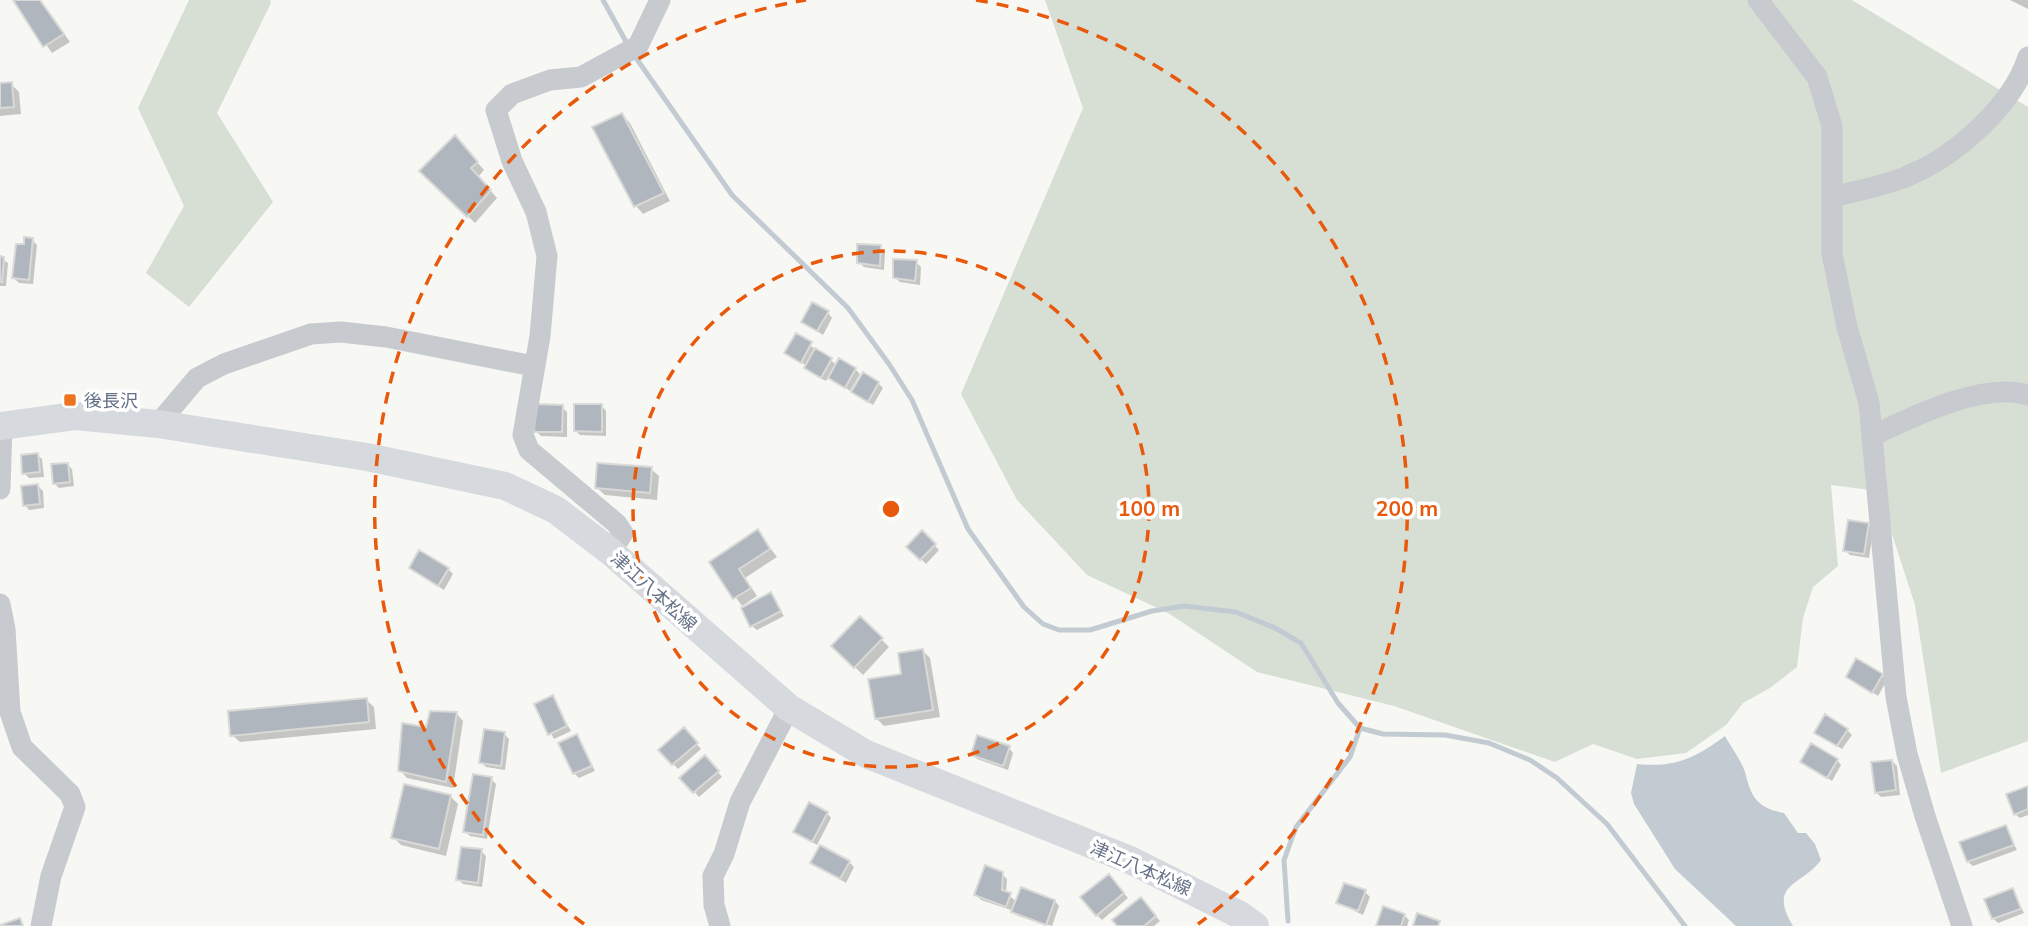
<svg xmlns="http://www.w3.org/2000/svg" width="2028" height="926" font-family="Mulish,'Noto Sans JP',sans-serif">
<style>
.green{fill:#d7dfd5}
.water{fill:#c3cbd2}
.shadow{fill:#0003}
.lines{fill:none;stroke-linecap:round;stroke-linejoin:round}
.stream{stroke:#c3cbd2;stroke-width:5}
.building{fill:#b0b6bd;stroke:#d9d9d7;stroke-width:2}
.street{stroke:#c7cace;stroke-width:21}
.secondary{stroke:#d6dadf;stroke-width:28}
.ring{fill:none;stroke:#e8590c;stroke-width:3.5;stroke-dasharray:12 9}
.poi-dot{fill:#ec7420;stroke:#fff;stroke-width:2.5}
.labels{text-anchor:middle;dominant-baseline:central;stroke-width:7;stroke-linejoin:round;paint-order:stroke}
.poi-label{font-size:18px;fill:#657287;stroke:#fff;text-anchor:start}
.street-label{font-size:18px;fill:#657287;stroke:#fff}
.centre{fill:#e8590c;stroke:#fff;stroke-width:3.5}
.ring-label{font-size:21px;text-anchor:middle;font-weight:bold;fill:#e8590c;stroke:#fff;stroke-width:7;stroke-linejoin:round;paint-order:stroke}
</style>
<rect width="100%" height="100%" fill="#f7f7f4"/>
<!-- green -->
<path class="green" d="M189 0H270L271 3 217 113 273 202 189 307 146 273 184 206 138 108Z
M1045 0H1852L2028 107V741L1941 773 1915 605 1878 491 1831 485 1838 566 1813 587 1803 618 1797 667 1770 688 1743 703 1726 725 1686 753 1637 759 1593 744 1555 762 1394 706 1257 672 1168 613 1087 575 1017 500 961 394 1083 108Z"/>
<!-- water -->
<path class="water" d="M1725 736C1731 747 1741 760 1745 772 1751 797 1757 808 1784 813L1798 833H1806L1815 844 1821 860C1802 886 1767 883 1793 926H1736L1675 869 1634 804 1631 793 1637 764C1674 768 1696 758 1725 736Z"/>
<!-- shadow -->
<path class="shadow" d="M15 0H40L70 42 52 53Z
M2010 0H2028V9Z
M11 84 19 92 21 114 0 116V85Z
M622 115 630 123 670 201 643 214 636 206 595 127Z
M462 145 484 170 478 177 497 198 475 223 421 171Z
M32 240 37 245 33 284 19 283 14 278 25 246Z
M880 247 885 252 884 270 864 267 859 262Z
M0 258 8 263 6 286H0Z
M916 262 921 267 920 285 900 282 895 277Z
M828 313 832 318 823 335 803 322Z
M796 335 837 365 855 369 860 374 850 391 829 376 826 381 811 373 807 366 786 353Z
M878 383 883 388 873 405 854 392Z
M602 406 606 411V436L580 435 575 430Z
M562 407 567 412V437L541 436 536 431Z
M37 455 42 459 44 477 29 478 24 473Z
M68 465 72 469 74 486 59 488 54 483Z
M651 469 659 476 657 500 605 495 597 488Z
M38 486 43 491 44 508 29 510 25 505Z
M1868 525 1873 530 1869 558 1850 555 1845 550Z
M758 532 777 557 745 578 757 596 742 606 711 563Z
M922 533 939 550 926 564 909 547Z
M411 568 448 569 453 574 444 590Z
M770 594 784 616 757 630 752 626Z
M860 618 889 647 863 675 833 646Z
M923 651 930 658 940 717 884 726 877 719Z
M1882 675 1887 680 1878 696 1848 676Z
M552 698 571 731 554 739 536 705Z
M366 700 374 707 376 729 240 742 232 735Z
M456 713 463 721 453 788 407 778 400 770 427 729Z
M684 729 701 749 678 769 661 750Z
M1847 730 1852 735 1842 749 1816 733Z
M504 734 509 739 505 770 486 767 481 762Z
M577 737 595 771 579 778 574 773Z
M1009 748 1013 753 1008 770 977 759 973 755Z
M705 757 722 777 699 797 682 778Z
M1837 760 1841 765 1832 781 1802 762Z
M1892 761 1897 766 1900 795 1881 797 1876 792Z
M491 779 496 784 487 839 470 836 465 831Z
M2028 788V815L2020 818 2015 814Z
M450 796 458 804 446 856 401 845 393 837Z
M827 813 831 818 817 845 796 832Z
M2005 827 2017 850 1973 866 1968 862Z
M481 851 486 856 482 887 463 884 458 879Z
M849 862 854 867 846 883 813 863Z
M1002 874 1007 879 1006 893 1017 902 1055 901 1059 906 1052 926 1018 916 1011 910 981 900 976 895Z
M1113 881 1128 898 1102 920 1097 915Z
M2013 890 2024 913 1998 923 1993 918Z
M1365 892 1370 897 1363 915 1338 903Z
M1145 904 1160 921 1154 926H1119Z
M1404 915 1409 920 1407 926H1378Z"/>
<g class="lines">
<!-- stream -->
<path class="stream" d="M603 0 629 47
M634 55 732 195 848 308 889 364 912 400 968 529 1024 607 1043 624 1059 630H1090L1152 611 1184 606 1236 612 1275 628 1301 643 1338 703 1360 728 1383 734 1445 735 1489 743 1530 760 1557 778 1607 824 1685 926
M1288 921 1284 860 1296 827 1350 757 1360 728"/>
</g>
<!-- building -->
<path class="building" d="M13 0H40L64 34 43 47Z
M12 82 14 107 0 108V83Z
M622 113 664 193 634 207 592 127Z
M455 135 478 162 471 168 491 190 467 217 419 171Z
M24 237 33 238 29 280 12 278 16 244H24Z
M857 244 881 245 880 266 857 263Z
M0 256 4 257 2 282H0Z
M893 259 917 260 915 281 893 278Z
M812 302 829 311 817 331 801 322Z
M796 333 812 342 801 363 784 353Z
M815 348 832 358 821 378 804 368Z
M839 358 856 368 845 388 828 378Z
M863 372 879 382 868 402 851 392Z
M535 404 563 405 562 432H534Z
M574 404H602V432L574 431Z
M38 453 40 472 22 474 21 455Z
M68 463 70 482 53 484 51 464Z
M597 463 652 467 650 493 595 488Z
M38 484 40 504 23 506 21 486Z
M1848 520 1869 523 1864 554 1843 551Z
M758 529 770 549 739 569 751 588 733 599 709 562Z
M922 530 936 544 920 560 906 547Z
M419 550 449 568 438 586 409 568Z
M771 592 781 611 750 627 741 608Z
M860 616 883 638 854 668 831 646Z
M923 649 933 710 875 719 868 679 901 674 898 653Z
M1856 658 1883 674 1872 693 1846 677Z
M553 695 567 726 548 735 534 704Z
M367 698 369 722 230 736 228 711Z
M430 711 457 712 446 782 398 771 402 723 426 727Z
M1825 714 1848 729 1837 746 1814 733Z
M684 727 698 743 672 765 658 750Z
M484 729 505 732 501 766 479 763Z
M577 734 592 766 573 774 558 743Z
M977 735 1010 746 1003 766 971 755Z
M1811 743 1838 759 1827 778 1800 762Z
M705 755 719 771 693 793 679 778Z
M1892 760 1896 790 1875 793 1871 762Z
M473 774 492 777 483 835 463 832Z
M404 784 451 795 439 849 391 838Z
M2028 786V809L2014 815 2006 794Z
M809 802 828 812 812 842 793 832Z
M2006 825 2014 845 1967 862 1959 842Z
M820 845 850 861 840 879 810 863Z
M461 847 482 849 478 883 456 880Z
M985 865 1003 872 1002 890 1011 893 1006 907 974 895Z
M1109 874 1124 893 1096 916 1080 897Z
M1344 883 1366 890 1358 911 1336 903Z
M1021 887 1055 900 1046 925 1011 912Z
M2013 888 2021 909 1992 919 1984 899Z
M1141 897 1156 916 1144 926H1117L1112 920Z
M1383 906 1405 914 1401 926H1376Z
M1417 913 1440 921 1438 926H1413Z
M20 918 23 926H0V925Z"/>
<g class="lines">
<!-- street -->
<path class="street" d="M1758 0 1817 77 1832 126V254L1847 327 1869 403 1896 697 1907 754 1925 816 1962 926
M1833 197C1858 190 1886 186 1910 175 1957 155 2013 105 2028 57
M158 424 197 378 224 364 311 334 341 332 386 337 533 366
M1872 436C1912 417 1984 381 2028 395
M0 489 2 426
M611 552 623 533 617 524 529 450 523 435 540 336 547 256 536 212 512 161 496 110 512 94 550 80 581 77 638 46 660 0
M0 604 5 629 10 712 22 747 70 794 75 807 51 876 41 926
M720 926 714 905 713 876 724 854 740 802 789 708"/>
<!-- secondary -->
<path class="secondary" d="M0 426 75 416 158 424 367 457 505 486 556 510 611 552 789 708 866 754 1130 860 1240 915 1255 926"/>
</g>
<!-- distance rings -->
<g class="ring">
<circle cx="891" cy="509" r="258"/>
<path d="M584 924A516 516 0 0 1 806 0M976 0A516 516 0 0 1 1198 924"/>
</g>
<!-- markers -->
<rect class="poi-dot" x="63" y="393" width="14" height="14" rx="3.5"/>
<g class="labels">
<!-- poi labels -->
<g class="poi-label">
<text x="84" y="400">後長沢</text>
</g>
<!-- street labels -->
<g class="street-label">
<text transform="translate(654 591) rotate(42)">津江八本松線</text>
<text transform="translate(1141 868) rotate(24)">津江八本松線</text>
</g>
</g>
<circle cx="891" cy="509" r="10" class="centre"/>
<g class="ring-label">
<text x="1149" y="516">100 m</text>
<text x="1407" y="516">200 m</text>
</g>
</svg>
